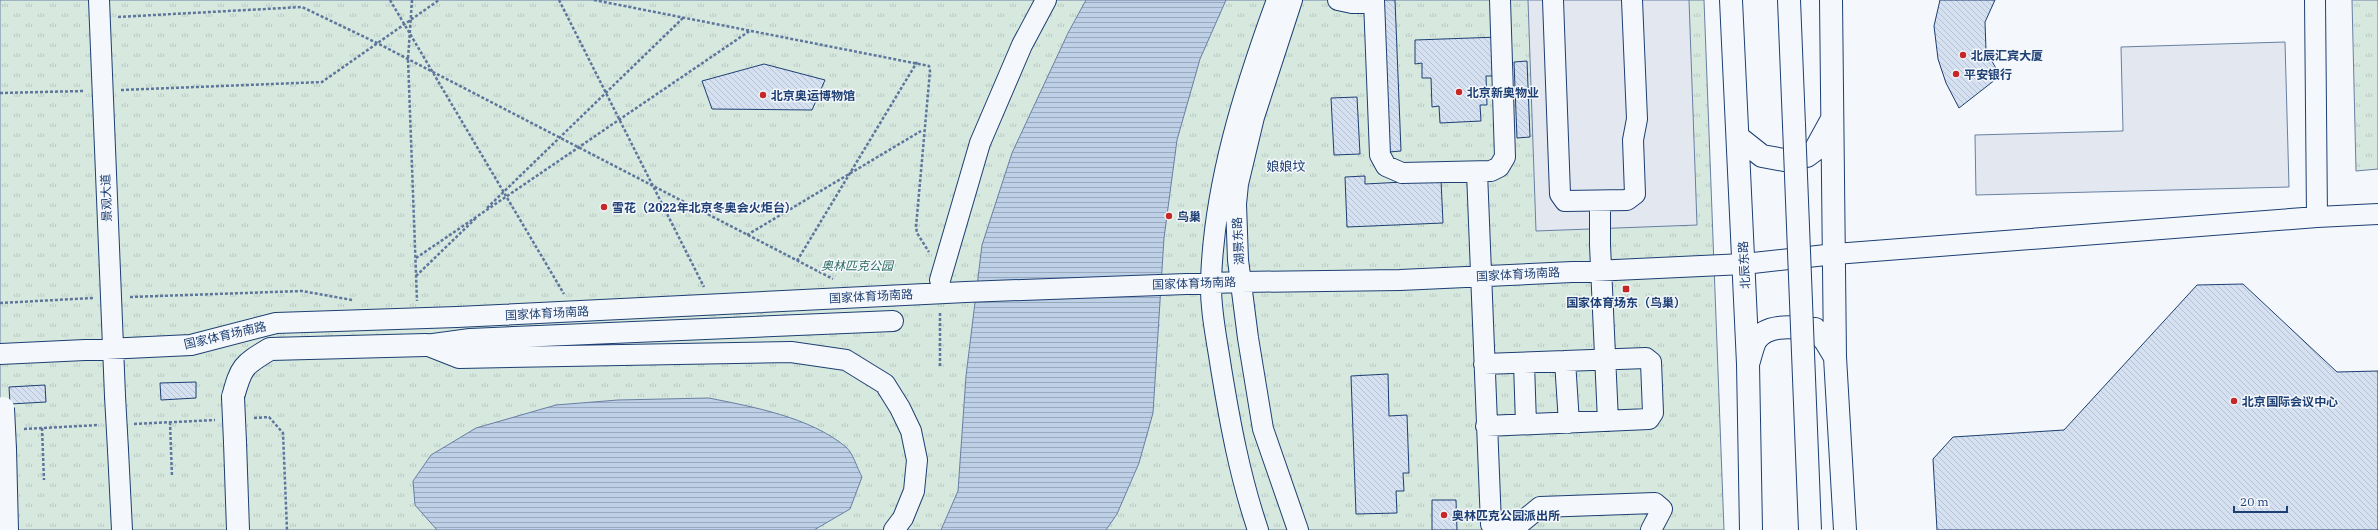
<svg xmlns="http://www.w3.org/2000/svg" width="2378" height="530" font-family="'IBM Plex Serif','Noto Sans SC',serif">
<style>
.park{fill:url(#park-tufts);stroke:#687fa3}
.parking{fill:#e3e8f0;stroke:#687fa3}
.water{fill:url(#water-rules);stroke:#687fa3}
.building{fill:url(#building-back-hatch);stroke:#1d3f73}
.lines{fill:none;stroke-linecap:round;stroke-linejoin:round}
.minor-casing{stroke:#1d3f73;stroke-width:22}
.major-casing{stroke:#1d3f73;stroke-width:24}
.highway-casing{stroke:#1d3f73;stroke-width:24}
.path{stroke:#5e769c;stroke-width:2.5;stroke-dasharray:3 2;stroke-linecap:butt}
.minor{stroke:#f4f7fb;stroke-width:20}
.major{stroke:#f4f7fb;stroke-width:22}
.highway{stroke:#f4f7fb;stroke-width:22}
.minor-bridge-casing{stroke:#1d3f73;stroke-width:22;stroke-linecap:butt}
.major-bridge-casing{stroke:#1d3f73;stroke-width:24;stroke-linecap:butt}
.highway-bridge-casing{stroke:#1d3f73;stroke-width:24;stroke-linecap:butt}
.minor-bridge{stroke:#f4f7fb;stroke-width:20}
.major-bridge{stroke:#f4f7fb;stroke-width:22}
.highway-bridge{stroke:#f4f7fb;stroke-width:22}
.poi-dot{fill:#c62828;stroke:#f4f7fb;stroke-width:1.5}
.labels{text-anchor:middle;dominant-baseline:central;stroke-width:3;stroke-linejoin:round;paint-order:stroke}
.poi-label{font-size:12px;font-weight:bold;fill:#1d3f73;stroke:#f4f7fb;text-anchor:start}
.street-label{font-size:12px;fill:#1d3f73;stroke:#f4f7fb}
.park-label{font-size:12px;font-style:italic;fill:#2c6c60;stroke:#f4f7fb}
.neighbourhood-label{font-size:13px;fill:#1d3f73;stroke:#f4f7fb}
</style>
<defs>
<pattern id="park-tufts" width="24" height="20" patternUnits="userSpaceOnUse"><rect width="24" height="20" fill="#d7e8df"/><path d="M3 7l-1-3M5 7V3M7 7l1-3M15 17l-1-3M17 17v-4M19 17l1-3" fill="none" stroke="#b8c8c3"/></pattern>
<pattern id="water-rules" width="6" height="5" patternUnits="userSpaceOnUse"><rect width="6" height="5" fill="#bed0e5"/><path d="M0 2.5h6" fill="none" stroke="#9aaabe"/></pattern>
<pattern id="building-back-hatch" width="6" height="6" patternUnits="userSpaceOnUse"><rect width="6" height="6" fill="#d5e0f0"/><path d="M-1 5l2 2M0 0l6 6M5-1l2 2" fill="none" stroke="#b6c1d1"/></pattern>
</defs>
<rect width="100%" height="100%" fill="#f4f7fb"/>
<!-- park -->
<path class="park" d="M0 0H1704L1724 530H0Z
M2352 0H2378V169L2356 171Z"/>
<!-- parking -->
<path class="parking" d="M1528 0H1689L1697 225 1536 231Z
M2285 42 2289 187 1976 195 1975 135 2123 131 2121 47Z"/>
<!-- water -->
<path class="water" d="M1086 0H1226L1200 59 1177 140 1164 238 1153 413 1139 463 1117 514 1106 530H941L958 491 966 376 982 245 1012 153 1068 33Z
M709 398C753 407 810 417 846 447 853 453 857 468 862 477L850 509 814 530H437L415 505 413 481 431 455 476 428 556 405 618 400Z"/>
<!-- building -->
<path class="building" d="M1382 0H1395L1401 151 1389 152Z
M1940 0H1995L1985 22 1986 50 2000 76 1959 108 1946 83 1938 59 1934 26Z
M1499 37 1493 76H1486L1487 105H1480L1481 121 1440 123 1439 106 1432 107 1431 78H1422V63L1415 64V40Z
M1527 61 1530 137 1517 138 1514 62Z
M764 64 825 80 812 110 712 109 702 81Z
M1357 97 1360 154 1334 155 1331 98Z
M1365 176V184L1441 180 1443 223 1347 227 1345 177Z
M2243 284 2337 372 2378 371V530H1937L1933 459 1953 437 2064 430 2197 285Z
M1388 374 1389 416 1407 415 1409 473H1403L1404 491H1396L1397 513 1356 514 1351 376Z
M196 382V398L161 400 160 383Z
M45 385 46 402 10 404 9 387Z
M1432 500H1456L1457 530H1432Z"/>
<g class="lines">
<!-- minor casing -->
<g class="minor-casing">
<path id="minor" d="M99 0 115 396
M1292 0 1254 117 1238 184 1236 204 1238 260 1248 338 1263 429 1298 530
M1338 0 1352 3H1374
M1374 0 1380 155 1386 166 1402 173 1491 171 1499 167 1505 157 1500 0
M1553 0 1560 194 1565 201 1627 200 1635 194 1633 140 1637 119 1632 0
M2315 0 2317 217
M1477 172 1491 524 1494 530
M1600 201V245L1608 421
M940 280 980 143 1022 45 1046 0
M426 345 459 358 791 352 846 360 885 384 900 408 911 431 917 460 914 491 903 518 894 530
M426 345 470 339 893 321
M0 354 191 345 276 323 457 317 966 292 1241 282 1400 280 1744 264 1835 254 2317 217 2378 214
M1565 361 1569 423
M1524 363 1526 424
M1484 364 1646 358 1651 362 1653 413 1649 419 1486 426
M118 450 122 530
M1491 524 1518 525 1540 507 1655 503 1662 509 1651 530
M1258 530C1240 477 1230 423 1221 368 1217 340 1210 310 1211 281 1214 185 1244 90 1277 0"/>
</g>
<!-- major casing -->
<g class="major-casing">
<path id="major" d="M1731 0 1748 364 1751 530
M1831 0 1835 357 1845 530
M1738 137 1762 156 1784 160 1807 156 1815 150 1832 119
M1749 361C1751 354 1753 345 1756 340 1768 322 1798 328 1815 329L1826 342 1835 357
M233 397C241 367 243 365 270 349L426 345
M235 442 238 530
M5 449 7 530"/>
</g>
<!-- highway casing -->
<g class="highway-casing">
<path id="highway" d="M1789 0 1794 125"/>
</g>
<!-- path -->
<path class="path" d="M390 0 564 294
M412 0 408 59 417 301
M559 0 704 287
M594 0 929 66 930 71 916 227 917 233 929 252
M118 17 302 7 377 43 833 279
M121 90 322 82 439 0
M0 93 84 91
M487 208 684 17
M747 235 921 131
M416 258 751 30
M797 261 917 62
M416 276 476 218
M130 297 302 291 352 300
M0 303 93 298
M940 366V311
M254 418 269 417 283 433 287 530
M170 422 172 477
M134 424 215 420
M42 428 44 480
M24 429 99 425"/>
<!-- minor -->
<use href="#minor" class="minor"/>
<!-- major -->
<use href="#major" class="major"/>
<!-- highway -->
<use href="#highway" class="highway"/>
<!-- minor-bridge casing -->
<g class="minor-bridge-casing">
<path id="minor-bridge" d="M115 396 118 450"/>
</g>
<!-- major-bridge casing -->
<g class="major-bridge-casing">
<path id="major-bridge" d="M233 397 235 442
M3 408 5 449"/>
</g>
<!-- highway-bridge casing -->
<g class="highway-bridge-casing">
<path id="highway-bridge" d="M1794 125 1810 530"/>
</g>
<!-- minor-bridge -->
<use href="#minor-bridge" class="minor-bridge"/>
<!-- major-bridge -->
<use href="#major-bridge" class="major-bridge"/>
<!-- highway-bridge -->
<use href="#highway-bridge" class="highway-bridge"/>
</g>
<!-- markers -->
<g class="poi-dot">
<circle cx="1963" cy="55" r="4"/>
<circle cx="1956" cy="74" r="4"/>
<circle cx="1459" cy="92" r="4"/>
<circle cx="763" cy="95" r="4"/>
<circle cx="604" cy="207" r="4"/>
<circle cx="1169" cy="216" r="4"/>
<rect x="1622" y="285" width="8" height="8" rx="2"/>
<circle cx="2234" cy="401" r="4"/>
<circle cx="1444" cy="515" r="4"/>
</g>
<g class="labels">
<!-- poi labels -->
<g class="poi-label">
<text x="1971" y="55">北辰汇宾大厦</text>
<text x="1964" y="74">平安银行</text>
<text x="1467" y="92">北京新奥物业</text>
<text x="771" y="95">北京奥运博物馆</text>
<text x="612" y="207">雪花（2022年北京冬奥会火炬台）</text>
<text x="1177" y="216">鸟巢</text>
<text x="1626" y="302" text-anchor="middle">国家体育场东（鸟巢）</text>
<text x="2242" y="401">北京国际会议中心</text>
<text x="1452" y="515">奥林匹克公园派出所</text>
</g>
<!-- street labels -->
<g class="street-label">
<text transform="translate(106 198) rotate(-92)">景观大道</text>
<text transform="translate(1238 241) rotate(-93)">湖景东路</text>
<text transform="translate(1744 265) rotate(-93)">北辰东路</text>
<text transform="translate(1518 274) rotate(-3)">国家体育场南路</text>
<text transform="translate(1194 283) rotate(-2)">国家体育场南路</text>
<text transform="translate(871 296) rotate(-3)">国家体育场南路</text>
<text transform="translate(547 313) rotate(-3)">国家体育场南路</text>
<text transform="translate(225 335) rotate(-13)">国家体育场南路</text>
</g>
<!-- park labels -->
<g class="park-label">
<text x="857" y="265">奥林匹克公园</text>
</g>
<!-- neighbourhood labels -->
<g class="neighbourhood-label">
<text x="1286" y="166">娘娘坟</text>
</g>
</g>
<!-- scale -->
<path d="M2234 506v6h53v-6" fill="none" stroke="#1d3f73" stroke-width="2"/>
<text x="2240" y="506" font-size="12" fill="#1d3f73" stroke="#f4f7fb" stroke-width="3" paint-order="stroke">20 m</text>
</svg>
